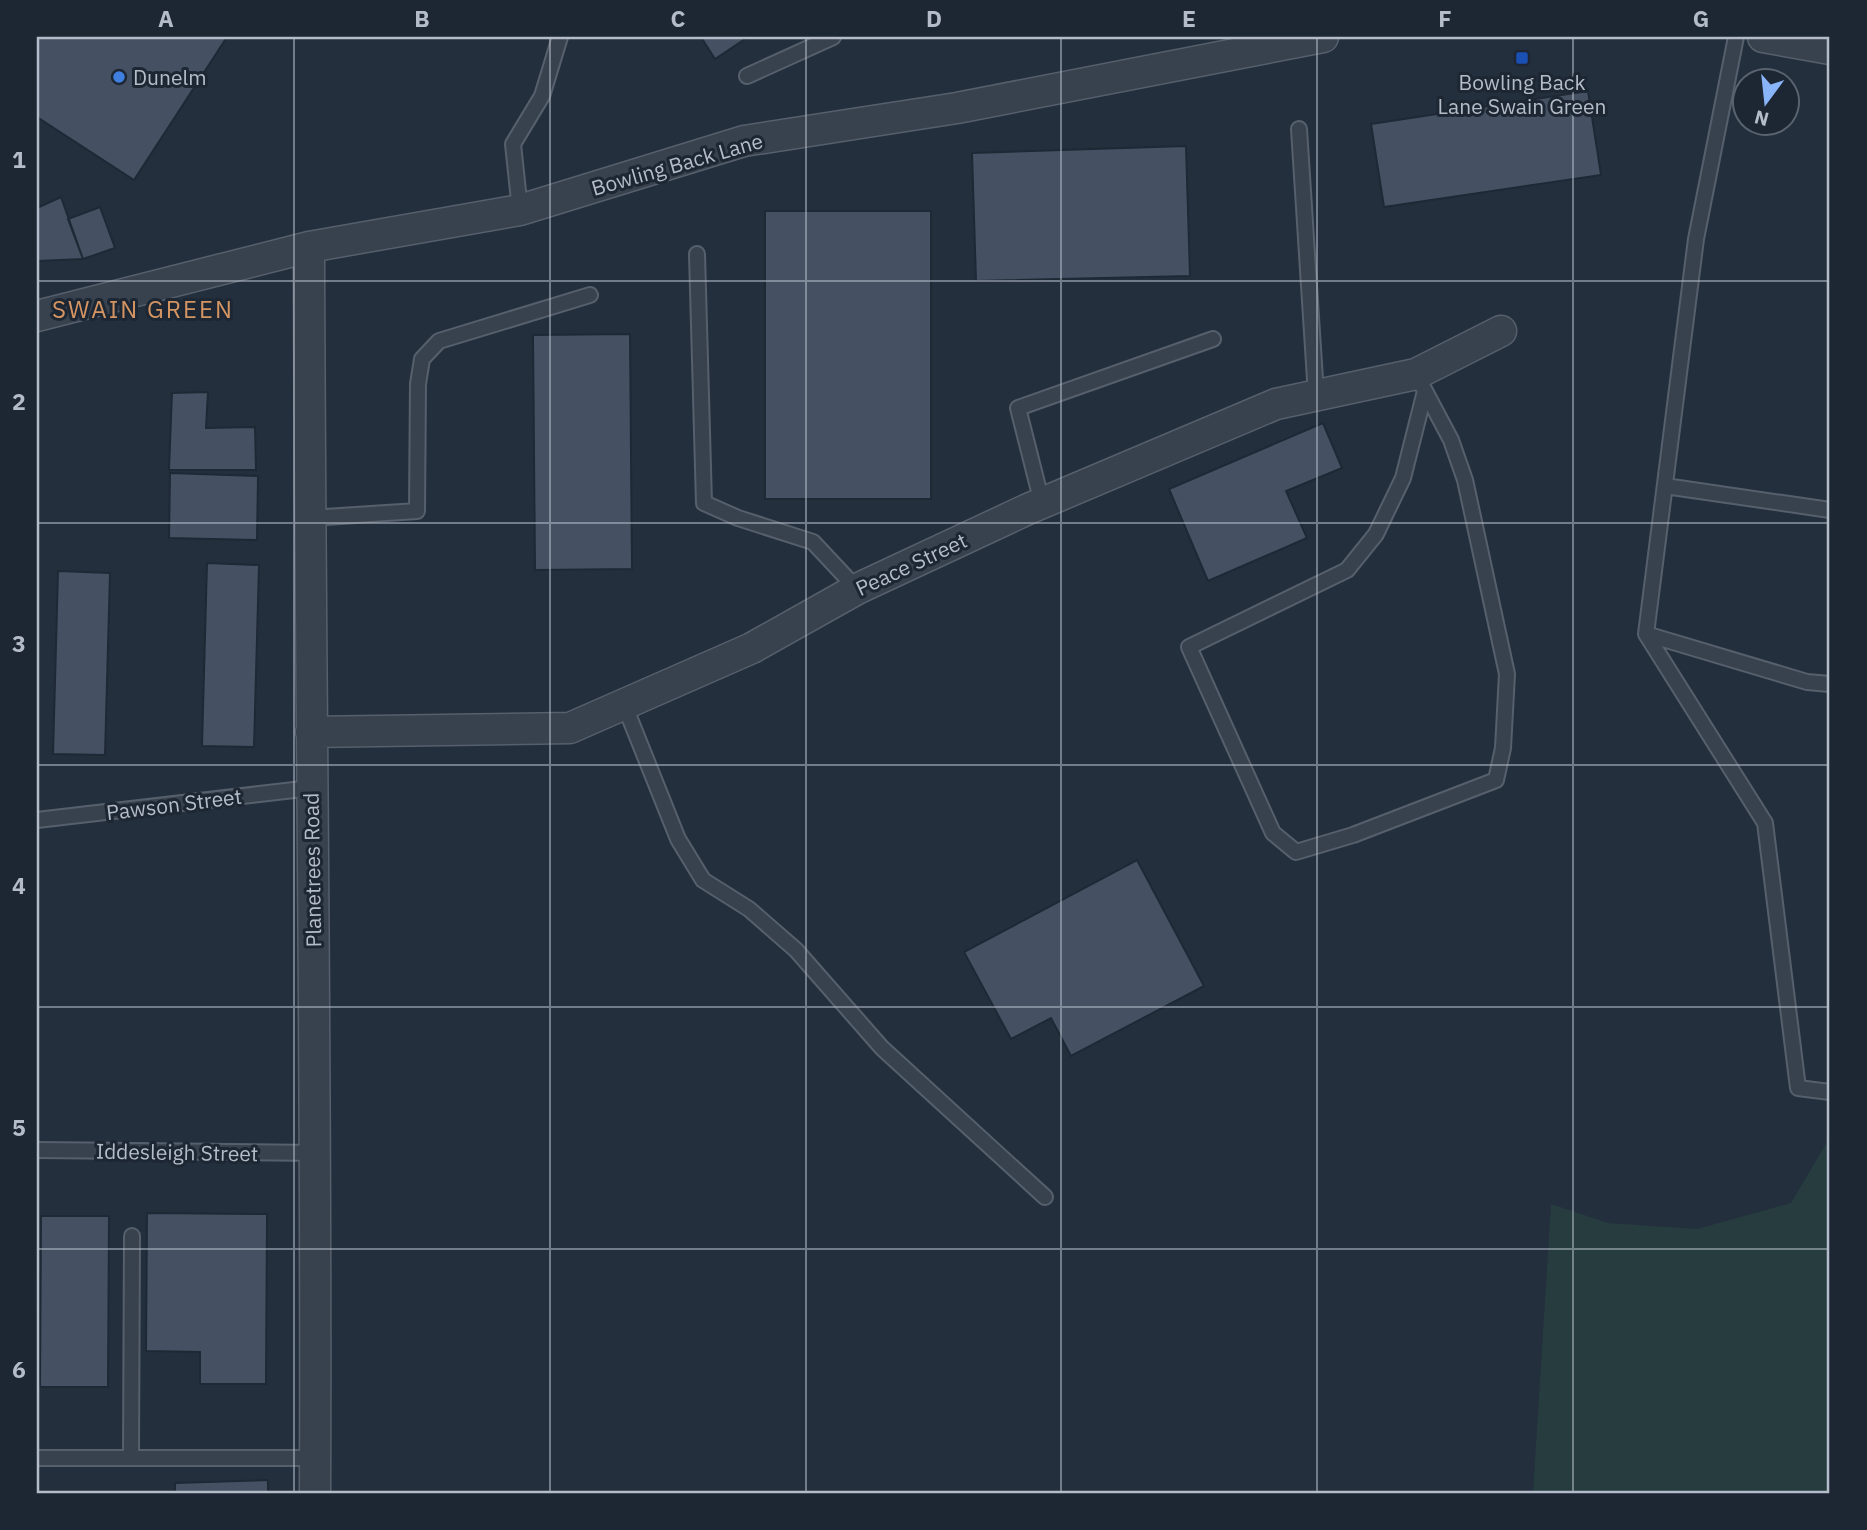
<svg xmlns="http://www.w3.org/2000/svg" width="1867" height="1530" font-family="'IBM Plex Sans',sans-serif">
<style>
.green{fill:#263c3f}
.building{fill:#455162;stroke:#1f2835;stroke-width:2}
.lines{fill:none;stroke-linecap:round;stroke-linejoin:round}
.lane-casing{stroke:#565f6c;stroke-width:18}
.street-casing{stroke:#565f6c;stroke-width:33}
.lane{stroke:#38414e;stroke-width:14}
.street{stroke:#38414e;stroke-width:30}
.grid{fill:none;stroke:#b4bcc9;stroke-width:2;stroke-opacity:0.55}
.transit-dot{fill:#1a4fb4;stroke:#1d2633;stroke-width:2.5}
.shop-dot{fill:#3f7fe0;stroke:#1d2633;stroke-width:2.5}
.labels{text-anchor:middle;dominant-baseline:central;stroke-width:6;stroke-linejoin:round;paint-order:stroke}
.poi-label{font-size:21px;fill:#b4bcc9;stroke:#1d2633;text-anchor:start}
.street-label{font-size:21px;fill:#b4bcc9;stroke:#1d2633}
.quarter-label{font-size:24px;letter-spacing:2px;fill:#d59563;stroke:#1d2633}
.neatline{fill:none;stroke:#b4bcc9;stroke-width:2.5}
.grid-label{font-size:23px;text-anchor:middle;font-weight:bold;fill:#b4bcc9}
</style>
<rect width="100%" height="100%" fill="#242f3e"/>
<!-- green -->
<path class="green" d="M1830 1137V1493H1533L1551 1204 1608 1223 1697 1229 1791 1203Z"/>
<!-- building -->
<path class="building" d="M37 37H227L134 180 37 117Z
M701 37H748L715 59Z
M1588 91 1601 175 1384 207 1371 124Z
M1186 146 1190 276 976 281 972 153Z
M61 197 83 259 37 261V208Z
M100 207 115 248 83 259 68 219Z
M765 211H931V499H765Z
M630 334 632 569 535 570 533 335Z
M208 392 206 428 255 427 256 470H169L172 393Z
M1323 423 1342 468 1286 491 1307 538 1208 581 1169 489Z
M170 473 258 476 257 540 169 538Z
M207 563 259 565 254 747 202 746Z
M58 571 110 573 105 755 53 754Z
M1137 860 1204 986 1071 1056 1051 1018 1011 1039 964 952Z
M147 1213 267 1214 266 1384H200V1352L146 1351Z
M41 1216H109L108 1387H40Z
M268 1480V1493H175V1483Z"/>
<g class="lines">
<!-- lane casing -->
<g class="lane-casing">
<path id="lane" d="M1736 37 1696 239 1646 634 1765 823 1798 1088 1830 1092
M747 76 833 37
M1299 129 1316 395
M520 210 513 144 542 96 560 37
M697 254 704 503 738 518 813 542 857 589
M1416 374 1451 440 1465 480 1507 674 1503 748 1496 780 1353 835 1296 852 1273 833 1189 647 1347 570 1376 534 1403 478 1425 391
M1665 486 1830 510
M1042 503 1018 408 1213 339
M310 518 417 511 418 384 422 359 439 341 590 295
M1646 634 1807 682 1830 684
M624 704 678 839 703 880 749 909 796 950 882 1048 1045 1197
M37 820 311 788
M37 1150 317 1153
M37 1458H315
M131 1458 132 1236"/>
</g>
<!-- street casing -->
<g class="street-casing">
<path id="street" d="M1763 37 1830 49
M309 247C310 663 317 1078 315 1493
M37 316 309 247 520 210 744 141 957 108 1323 37
M311 732 570 728 752 648 857 589 1028 509 1276 404 1416 374 1501 331"/>
</g>
<!-- lane -->
<use href="#lane" class="lane"/>
<!-- street -->
<use href="#street" class="street"/>
</g>
<!-- grid -->
<path class="grid" d="M294 37V1493M550 37V1493M806 37V1493M1061 37V1493M1317 37V1493M1573 37V1493M37 281H1830M37 523H1830M37 765H1830M37 1007H1830M37 1249H1830"/>
<!-- markers -->
<rect class="transit-dot" x="1515" y="51" width="14" height="14" rx="3.5"/>
<circle class="shop-dot" cx="119" cy="77" r="7"/>
<g class="labels">
<!-- poi labels -->
<g class="poi-label">
<text x="133" y="77">Dunelm</text>
<text x="1522" y="82" text-anchor="middle">Bowling Back<tspan x="1522" dy="24">Lane Swain Green</tspan></text>
</g>
<!-- street labels -->
<g class="street-label">
<text transform="translate(677 164) rotate(-16)">Bowling Back Lane</text>
<text transform="translate(911 564) rotate(-25)">Peace Street</text>
<text transform="translate(174 804) rotate(-7)">Pawson Street</text>
<text transform="translate(312 870) rotate(-91)">Planetrees Road</text>
<text transform="translate(177 1152) rotate(1)">Iddesleigh Street</text>
</g>
<!-- quarter labels -->
<g class="quarter-label">
<text x="143" y="309">SWAIN GREEN</text>
</g>
</g>
<!-- border -->
<rect width="1867" height="1530" fill="none" stroke="#1d2633" stroke-width="77"/>
<!-- north arrow -->
<g transform="translate(1766 102) rotate(195)"><circle r="33" fill="#1d2633" stroke="#59626f" stroke-width="2"/>
<path d="M0-5L12 26L0 18L-12 26Z" fill="#8ab4f8"/>
<text y="-10" font-size="19" font-weight="bold" text-anchor="middle" fill="#b4bcc9">N</text>
</g>
<rect x="38" y="38" width="1790" height="1454" class="neatline"/>
<g class="grid-label">
<text x="166" y="27">A</text>
<text x="422" y="27">B</text>
<text x="678" y="27">C</text>
<text x="934" y="27">D</text>
<text x="1189" y="27">E</text>
<text x="1445" y="27">F</text>
<text x="1701" y="27">G</text>
<text x="19" y="168">1</text>
<text x="19" y="410">2</text>
<text x="19" y="652">3</text>
<text x="19" y="894">4</text>
<text x="19" y="1136">5</text>
<text x="19" y="1378">6</text>
</g>
</svg>
